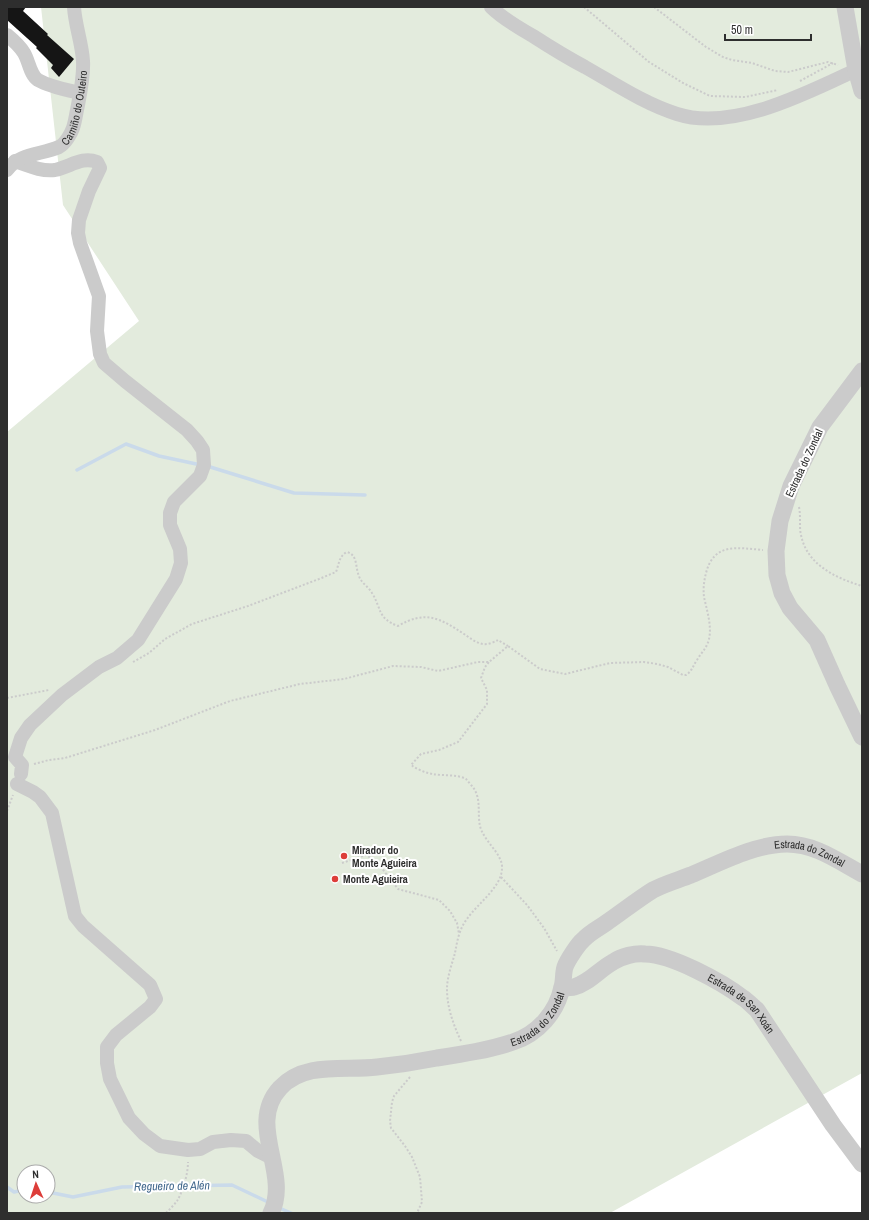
<svg xmlns="http://www.w3.org/2000/svg" width="869" height="1220" font-family="'Archivo Narrow',sans-serif">
<style>
.green{fill:#e3ebdd;fill-rule:evenodd}
.lines{fill:none;stroke-linecap:round;stroke-linejoin:round}
.stream{stroke:#cadaea;stroke-width:3.5}
.building{fill:#151515}
.path{stroke:#cbcbcb;stroke-width:2;stroke-dasharray:2 2;stroke-linecap:butt}
.minor{stroke:#cbcbcb;stroke-width:14}
.tertiary{stroke:#cbcbcb;stroke-width:17}
.poi-dot{fill:#dd3d39;stroke:#fff;stroke-width:1.5}
.labels{text-anchor:middle;dominant-baseline:central;stroke-width:4;stroke-linejoin:round;paint-order:stroke}
.street-label{font-size:11px;fill:#2e2e2e;stroke:#fff}
.poi-label{font-size:11px;font-weight:bold;fill:#2e2e2e;stroke:#fff;text-anchor:start}
.water-label{font-size:12px;font-style:italic;fill:#40678c;stroke:#fff}
</style>
<rect width="100%" height="100%" fill="#fff"/>
<!-- green -->
<path class="green" d="M41 7H862V1073L610 1213H7V432L139 321 63 205ZM24 1172H48V1196H24Z"/>
<g class="lines">
<!-- stream -->
<path class="stream" d="M207 466 294 493 365 495
M77 470 126 444 159 456 201 465
M7 1187 14 1192 24 1190
M48 1192 73 1197 122 1187 232 1185 270 1203
M277 1207 291 1213"/>
</g>
<!-- building -->
<path class="building" d="M7 7H26L23 11 48 34 47 35 74 59 59 77 51 68 53 65 36 48 37 47 7 20Z"/>
<g class="lines">
<!-- path -->
<path class="path" d="M584 7 649 62 683 83 710 96 745 97 778 90
M654 7 706 47 723 57 732 60 752 63 775 71 788 72 828 62 838 65
M800 81 833 63
M799 507C801 517 799 527 801 535 807 565 836 578 862 586
M133 662 149 653 165 639 192 624 248 606 319 579 336 572C339 564 339 556 347 552 358 555 355 567 359 576 361 583 368 586 372 593 382 609 377 618 398 626 425 610 440 618 464 634 470 638 476 643 483 644 488 645 494 642 498 640L508 646
M7 698 49 690
M34 764 49 760 65 758 155 730 230 701 300 684 344 679 393 666 421 667 438 671 478 662H489L508 646 540 669 565 674 610 663 644 662 657 664 668 667 683 675H686C692 671 693 666 697 660 701 653 707 648 709 639 712 626 707 611 704 597 703 589 704 581 706 573 714 542 738 548 763 550
M7 811 13 795
M342 863 366 855 377 862 398 889 439 900 450 911 457 923 459 934
M501 877 527 905 544 928 557 951
M461 1041C453 1024 447 1007 447 989 447 977 452 964 455 953 457 942 459 929 467 919 477 904 502 887 502 868 503 854 484 842 480 826 477 812 482 798 472 786 470 784 468 781 466 779 457 774 442 776 433 774 425 773 417 769 411 765L421 754 439 750 458 742 487 704V690L481 678 485 667 489 662
M410 1077 394 1096 392 1102 390 1121 391 1128 405 1146 412 1157 420 1177 422 1202 417 1213
M166 1213C170 1209 174 1205 177 1201 183 1191 188 1174 188 1162"/>
<!-- minor -->
<g class="minor">
<path d="M491 7C503 19 519 28 533 36 550 47 568 58 585 67 615 84 645 104 677 114 732 132 807 93 856 70"/>
<path d="M7 35C13 40 20 46 24 53 29 61 30 75 38 80 50 87 67 90 80 93"/>
<path d="M15 161C27 165 41 172 55 170 70 167 82 156 97 162L100 168 89 191 79 220 78 233 80 243 99 296 97 331 100 354 104 363 125 381 187 430 197 441 203 450 204 465 200 476 174 502 170 513V525L180 549 181 563 176 579 138 640 117 658 99 667 62 695 30 725 21 738 15 757 22 765 21 774"/>
<path id="s1" d="M7 170C19 153 41 155 59 147 65 144 71 134 73 128 75 122 76 115 77 110 80 94 84 77 83 61 82 43 75 25 74 7"/>
<path d="M17 784 33 792 40 797 52 813 75 916 83 926 150 985 156 999 150 1007 116 1035 107 1047V1063L110 1079 129 1118 144 1134 160 1146 188 1150 200 1149 213 1142 231 1140 246 1141 258 1151 272 1158"/>
</g>
<!-- tertiary -->
<g class="tertiary">
<path d="M845 7 856 70 862 91"/>
<path d="M862 371 820 427 791 486 780 521 776 551 777 575 782 593 790 608 817 640 837 685 862 737"/>
<path id="s2" d="M562 988C566 988 571 988 574 987 589 983 600 969 613 962 622 956 635 953 645 954 671 954 722 982 743 998 748 1001 752 1006 757 1010L833 1125 862 1164"/>
<path id="s3" d="M271 1213C291 1173 246 1125 280 1088 305 1061 345 1071 377 1067 397 1065 417 1062 437 1058 463 1054 489 1050 513 1042 538 1034 557 1012 562 987 564 981 563 973 565 967 567 961 578 944 583 940 589 933 599 928 606 923 622 912 637 900 653 890 664 884 678 880 691 875 720 863 755 844 787 844 815 844 838 861 862 874"/>
</g>
</g>
<!-- markers -->
<g class="poi-dot">
<circle cx="344" cy="856" r="4"/>
<circle cx="335" cy="879" r="4"/>
</g>
<g class="labels">
<!-- street labels -->
<g class="street-label">
<text stroke="none"><textPath href="#s1" startOffset="102">Camiño do Outeiro</textPath></text>
<text transform="translate(804 463) rotate(-65)">Estrada do Zondal</text>
<text stroke="none"><textPath href="#s3" startOffset="753">Estrada do Zondal</textPath></text>
<text stroke="none"><textPath href="#s2" startOffset="203">Estrada de San Xoán</textPath></text>
<text stroke="none"><textPath href="#s3" startOffset="405">Estrada do Zondal</textPath></text>
</g>
<!-- poi labels -->
<g class="poi-label">
<text x="352" y="850">Mirador do<tspan x="352" dy="13">Monte Aguieira</tspan></text>
<text x="343" y="879">Monte Aguieira</text>
</g>
<!-- water labels -->
<g class="water-label">
<text transform="translate(172 1186) rotate(-1)">Regueiro de Alén</text>
</g>
</g>
<!-- border -->
<rect width="869" height="1220" fill="none" stroke="#2e2e2e" stroke-width="16"/>
<!-- north arrow -->
<g transform="translate(36 1184) rotate(357)"><circle r="19" fill="#ffffff" stroke="#ababab"/>
<path d="M0-3L7 15L0 10L-7 15Z" fill="#dd3d39"/>
<text y="-6" font-size="11" font-weight="bold" text-anchor="middle" fill="#2e2e2e">N</text>
</g>
<!-- scale -->
<path d="M725 34v6h86v-6" fill="none" stroke="#2e2e2e" stroke-width="2"/>
<text x="731" y="34" font-size="12" fill="#2e2e2e" stroke="#ffffff" stroke-width="3" paint-order="stroke">50 m</text>
</svg>
